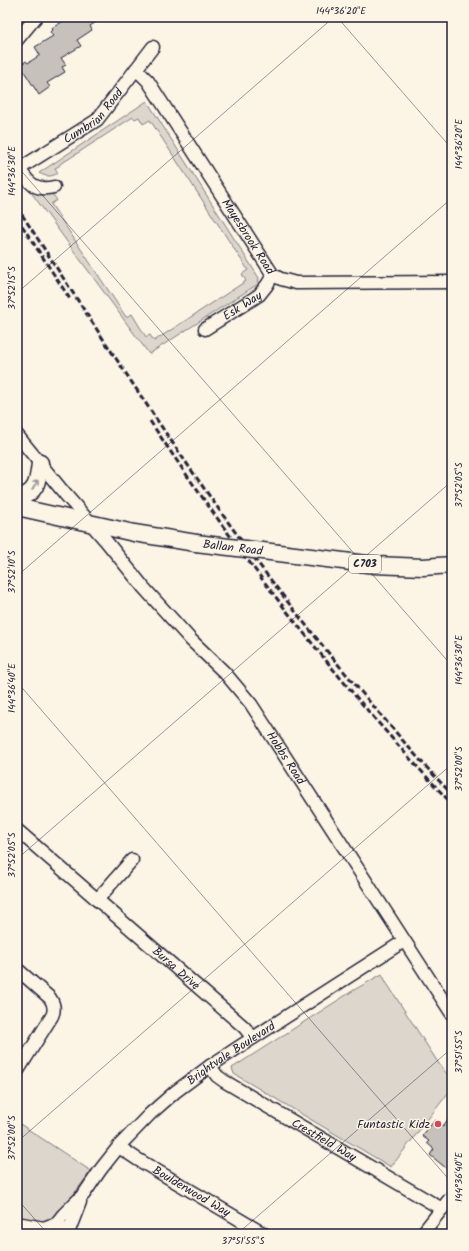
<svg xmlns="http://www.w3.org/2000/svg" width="469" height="1251" font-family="Kalam,sans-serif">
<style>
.green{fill:#dcd6cc;stroke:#7f7c84}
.building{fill:#c6c1bb;stroke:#22223b}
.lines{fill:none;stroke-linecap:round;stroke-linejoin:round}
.minor-casing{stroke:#22223b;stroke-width:15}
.major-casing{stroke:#22223b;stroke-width:19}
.minor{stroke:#fcf5e5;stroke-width:12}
.major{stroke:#fcf5e5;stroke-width:16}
.rail{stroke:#22223b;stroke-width:3;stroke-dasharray:6 3;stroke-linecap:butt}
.major-bridge-casing{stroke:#22223b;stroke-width:19;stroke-linecap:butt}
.major-bridge{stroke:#fcf5e5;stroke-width:16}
.oneway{stroke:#9a9698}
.ticks{fill:none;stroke:#22223b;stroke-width:1;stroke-opacity:0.45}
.poi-dot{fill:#d1495b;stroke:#fcf5e5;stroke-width:1.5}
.labels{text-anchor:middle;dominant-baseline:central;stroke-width:3;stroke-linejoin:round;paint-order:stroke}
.shield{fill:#fcf5e5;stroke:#63616e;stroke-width:1}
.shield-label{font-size:11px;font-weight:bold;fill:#22223b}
.street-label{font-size:12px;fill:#22223b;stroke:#fcf5e5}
.poi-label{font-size:12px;fill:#22223b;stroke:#fcf5e5;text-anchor:end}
.neatline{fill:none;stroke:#22223b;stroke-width:1.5}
.ticks-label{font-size:10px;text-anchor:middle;fill:#22223b}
</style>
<rect width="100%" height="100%" fill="#fcf5e5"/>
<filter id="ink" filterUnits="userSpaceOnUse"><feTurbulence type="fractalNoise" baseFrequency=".025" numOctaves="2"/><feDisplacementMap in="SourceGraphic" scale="8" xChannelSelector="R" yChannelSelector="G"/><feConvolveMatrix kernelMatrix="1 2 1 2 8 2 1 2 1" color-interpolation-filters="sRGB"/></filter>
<g filter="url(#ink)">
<!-- green -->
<path class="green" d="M147 101 259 278 258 284 149 354 25 184 53 195 57 200 51 204 126 317 132 314 146 337 150 335 154 341 246 281 242 274 248 270 150 120 143 124 139 117 135 119 133 117 67 160 61 163 59 166 55 168 58 173C52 177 46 177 39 173Z
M382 974 386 982 439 1064 452 1080V1088L391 1167 234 1074 232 1068 354 990Z
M17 1122 91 1171 74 1194 75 1198 56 1216 47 1221 42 1223 17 1219Z"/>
<!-- building -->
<path class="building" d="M70 17H104L90 26 92 30 77 40 81 46 61 58 66 65 62 67 65 72 47 83 50 87 39 95 20 65 26 61 28 63 40 55 35 47 53 36 50 32 53 29 52 28Z
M452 1114V1173L430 1155 434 1149 427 1143 429 1141 422 1136 435 1120 443 1126Z"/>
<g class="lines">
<!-- minor casing -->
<g class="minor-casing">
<g id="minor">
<path d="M17 40 36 17"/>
<path id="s1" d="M136 69 148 81 273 275 281 279 296 283 452 282"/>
<path d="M17 166C28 181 33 192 54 187"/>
<path id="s2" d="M19 169 97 120 153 47"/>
<path id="s3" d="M205 329 259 295 267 285 273 275"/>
<path id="s4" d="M17 435 65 494 106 541 144 588 191 640 225 673 251 704 452 1014"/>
<path id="s5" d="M17 830 244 1027 253 1038"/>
<path d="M97 900 132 860"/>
<path d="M17 969 50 998C54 1004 55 1010 52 1016L17 1072"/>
<path id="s6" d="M210 1066 217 1076 224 1081 442 1209"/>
<path id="s7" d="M119 1147 137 1159 264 1234"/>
<path d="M17 1223 44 1228"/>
<path id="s8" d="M55 1225 63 1215 84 1194 101 1169 120 1145 150 1114 175 1092 210 1066 242 1045 404 941"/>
<path d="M68 1233 80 1202"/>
<path d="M40 1234C45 1225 53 1223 62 1227"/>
<path d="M422 1234 452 1196"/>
</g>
</g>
<!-- major casing -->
<g class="major-casing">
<path id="major" d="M17 498C37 494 38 481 40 463
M17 507 134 533 196 543
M279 553 375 565 423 567 452 565"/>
</g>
<!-- minor -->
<use href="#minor" class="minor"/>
<!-- major -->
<use href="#major" class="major"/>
<!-- rail -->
<path class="rail" d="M17 207C81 305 145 405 213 501 265 575 321 646 381 715 404 742 427 769 452 794
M17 218 70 299
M150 421C240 556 340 686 452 804"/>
<!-- major-bridge casing -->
<g class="major-bridge-casing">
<g id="major-bridge">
<path id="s9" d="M196 543 279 553"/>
</g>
</g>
<!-- major-bridge -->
<use href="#major-bridge" class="major-bridge"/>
</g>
<!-- one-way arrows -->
<defs><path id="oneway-shaft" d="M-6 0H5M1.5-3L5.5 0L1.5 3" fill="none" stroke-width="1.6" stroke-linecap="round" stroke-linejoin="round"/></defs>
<use class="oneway" href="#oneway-shaft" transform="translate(35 485) rotate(-60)"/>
</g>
<!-- ticks -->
<path class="ticks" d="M337 17 452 149M17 166 452 666M17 293 334 17M17 576 452 198M17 682 452 1183M17 859 452 481M17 1142 452 764M17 1199 48 1234M237 1234 452 1048"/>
<!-- markers -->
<circle class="poi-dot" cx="438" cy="1124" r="4"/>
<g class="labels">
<!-- shield labels -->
<rect class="shield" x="349" y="555" width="32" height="18" rx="3"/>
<g class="shield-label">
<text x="365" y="564">C703</text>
</g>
<!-- street labels -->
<g class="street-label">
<text stroke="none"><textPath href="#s2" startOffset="92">Cumbrian Road</textPath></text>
<text stroke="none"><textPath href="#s1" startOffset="202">Mayesbrook Road</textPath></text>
<text stroke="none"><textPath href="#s3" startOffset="44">Esk Way</textPath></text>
<text stroke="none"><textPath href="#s9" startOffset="37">Ballan Road</textPath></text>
<text stroke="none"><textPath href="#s4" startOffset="421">Hobbs Road</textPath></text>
<text stroke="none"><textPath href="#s5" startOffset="211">Bursa Drive</textPath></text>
<text stroke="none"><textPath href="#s8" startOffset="248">Brightvale Boulevard</textPath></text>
<text stroke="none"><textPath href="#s6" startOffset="137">Crestfield Way</textPath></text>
<text stroke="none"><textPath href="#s7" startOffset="85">Boulderwood Way</textPath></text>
</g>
<!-- poi labels -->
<g class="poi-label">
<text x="430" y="1124">Funtastic Kidz</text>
</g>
</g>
<!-- margin -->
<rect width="469" height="1251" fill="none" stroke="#fcf5e5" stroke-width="44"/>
<rect x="22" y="22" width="425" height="1207" class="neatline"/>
<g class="ticks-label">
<text x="341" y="14">144°36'20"E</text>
<text transform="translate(458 144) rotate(-90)" y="4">144°36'20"E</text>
<text transform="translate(11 171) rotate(-90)" y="4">144°36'30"E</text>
<text transform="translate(11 288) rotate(-90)" y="4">37°52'15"S</text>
<text transform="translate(458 485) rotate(-90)" y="4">37°52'05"S</text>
<text transform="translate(11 572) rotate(-90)" y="4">37°52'10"S</text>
<text transform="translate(458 660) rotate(-90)" y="4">144°36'30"E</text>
<text transform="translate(11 688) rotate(-90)" y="4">144°36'40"E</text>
<text transform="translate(458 769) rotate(-90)" y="4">37°52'00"S</text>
<text transform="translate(11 855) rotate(-90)" y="4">37°52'05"S</text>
<text transform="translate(458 1052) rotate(-90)" y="4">37°51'55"S</text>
<text transform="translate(11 1138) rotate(-90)" y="4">37°52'00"S</text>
<text transform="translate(458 1177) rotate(-90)" y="4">144°36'40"E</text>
<text x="243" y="1244">37°51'55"S</text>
</g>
</svg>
